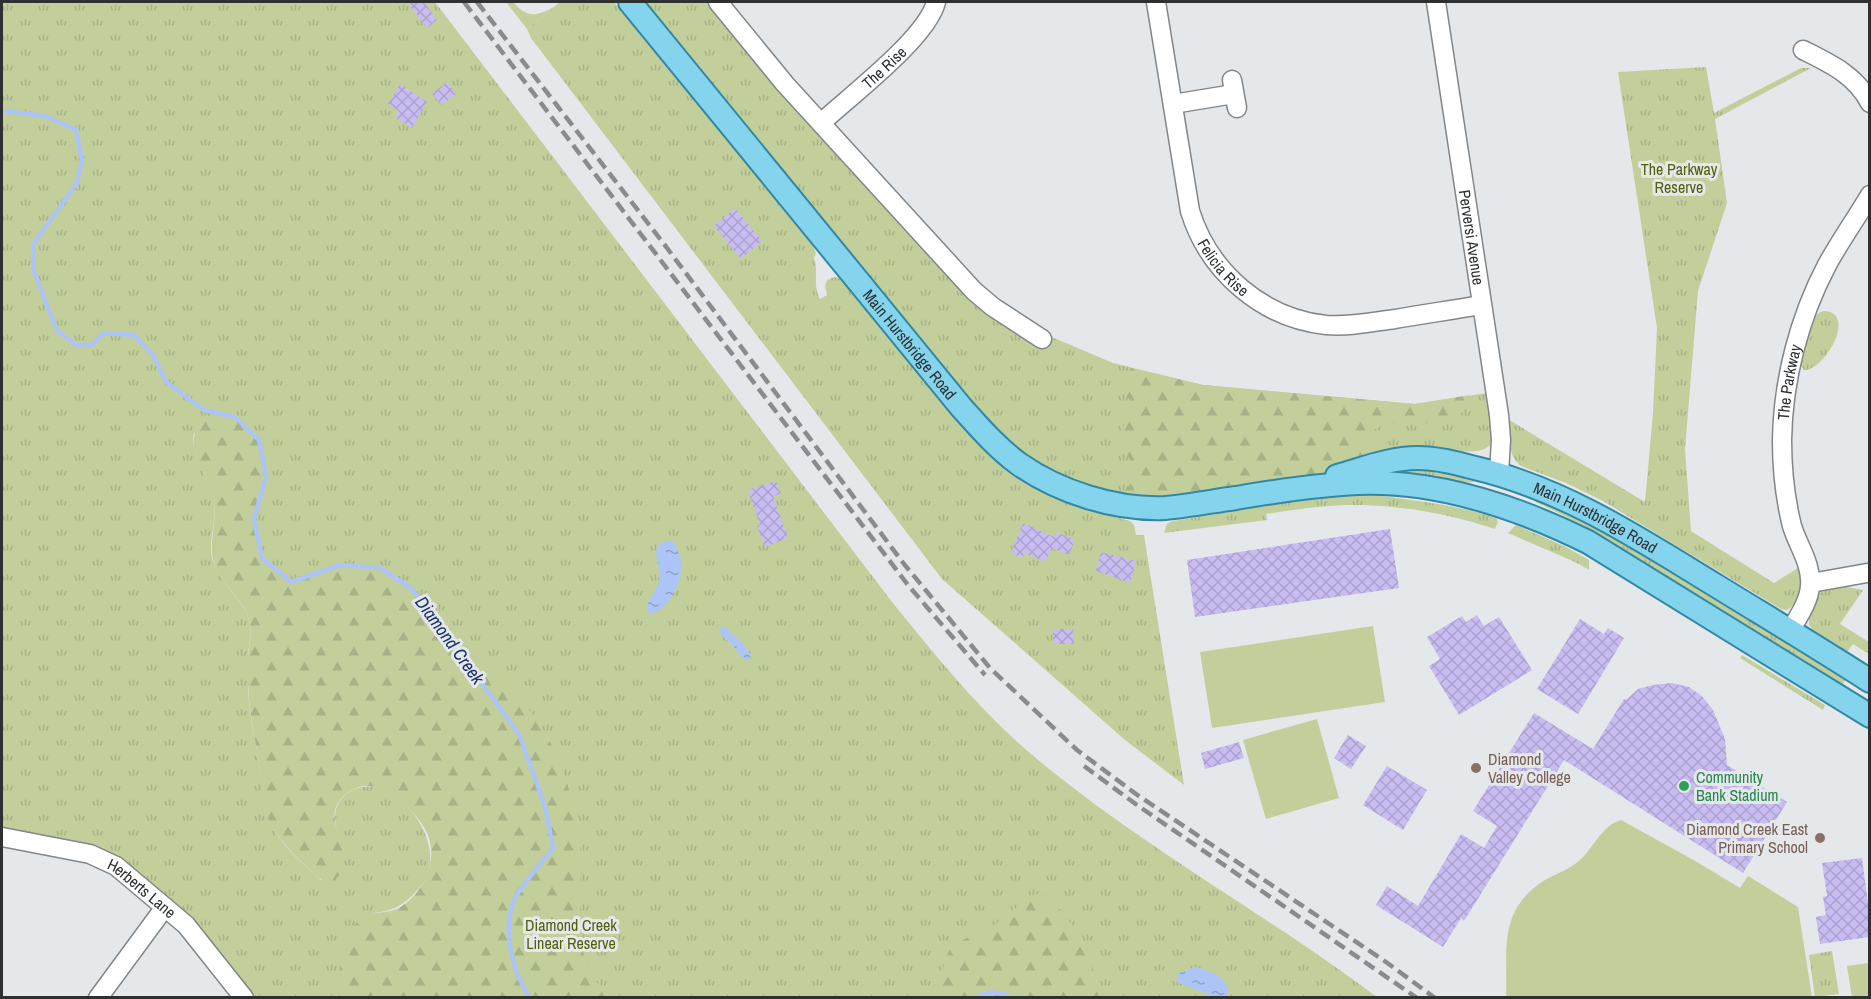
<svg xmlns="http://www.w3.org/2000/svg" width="1871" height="999" font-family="'Archivo Narrow',sans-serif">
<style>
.grass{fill:url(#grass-tufts)}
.forest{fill:url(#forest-firs)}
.garden{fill:#c2cf9b}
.water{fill:url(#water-ripples)}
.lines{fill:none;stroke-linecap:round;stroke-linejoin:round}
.stream{stroke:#adc5f6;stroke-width:4.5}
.building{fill:url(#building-cross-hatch)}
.minor-casing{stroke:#838689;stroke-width:21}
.major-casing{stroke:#3288a3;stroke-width:26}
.minor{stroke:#fff;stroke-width:18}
.major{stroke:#85d4ed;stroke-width:22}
.rail{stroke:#898c8e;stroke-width:4.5;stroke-dasharray:12 6;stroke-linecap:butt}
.education-dot{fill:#8d6e63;stroke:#e4e8eb;stroke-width:2}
.leisure-dot{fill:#2e9e5b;stroke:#e4e8eb;stroke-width:2}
.labels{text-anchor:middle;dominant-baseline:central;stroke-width:6;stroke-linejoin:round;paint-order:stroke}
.street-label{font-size:16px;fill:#2e3031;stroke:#e4e8eb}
.park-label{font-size:16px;fill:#505f0a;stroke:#e4e8eb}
.education-label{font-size:16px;fill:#785e54;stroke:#e4e8eb;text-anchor:start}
.leisure-label{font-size:16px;fill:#27864d;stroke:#e4e8eb;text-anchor:start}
.water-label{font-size:18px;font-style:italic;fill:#193069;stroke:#e4e8eb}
</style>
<defs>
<pattern id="grass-tufts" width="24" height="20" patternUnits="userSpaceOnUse" patternTransform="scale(1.5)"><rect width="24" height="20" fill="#c2cf9b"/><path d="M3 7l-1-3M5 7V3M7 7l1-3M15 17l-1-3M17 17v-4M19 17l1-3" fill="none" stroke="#a7b286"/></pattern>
<pattern id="forest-firs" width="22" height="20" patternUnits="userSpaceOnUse" patternTransform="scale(1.5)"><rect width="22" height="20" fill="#c2cf9b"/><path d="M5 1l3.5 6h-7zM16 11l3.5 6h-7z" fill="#a7b286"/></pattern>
<pattern id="water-ripples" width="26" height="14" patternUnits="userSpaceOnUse" patternTransform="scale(1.5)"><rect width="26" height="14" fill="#adc5f6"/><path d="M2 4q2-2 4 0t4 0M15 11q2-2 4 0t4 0" fill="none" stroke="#8da0c8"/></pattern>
<pattern id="building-cross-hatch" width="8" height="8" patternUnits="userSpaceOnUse" patternTransform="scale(1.5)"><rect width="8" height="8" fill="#c8bcf1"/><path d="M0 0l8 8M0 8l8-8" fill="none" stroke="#aca2cf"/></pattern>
</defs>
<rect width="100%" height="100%" fill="#e4e8eb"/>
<!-- grass -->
<path class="grass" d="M2 2H435L892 602C937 657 981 713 1037 759 1144 848 1266 914 1377 997H530L519 734 412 589 380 568 340 565 291 582 262 558 254 519 266 477 194 433C190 459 210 478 214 502 217 521 207 544 213 561 221 584 243 600 249 619 253 631 249 643 248 655 248 666 248 677 248 687 249 714 256 742 260 769 263 788 262 809 272 826 283 848 304 864 321 880L341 848C336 828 328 806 348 793 390 763 456 846 420 887 405 904 397 910 374 913L341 960 339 997H255L208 939 115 856 95 847 2 828Z
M560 2H614L633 23 646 34C694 93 747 151 790 215 798 227 811 239 816 253L814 258C819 274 812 283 820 299L827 295 825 286 827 280 834 277 843 279 1004 468 1027 485 1077 507 1130 521 1134 525 1136 535H1144L1184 785 1125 740 942 579 531 38 527 29Z
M643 2H711L971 295 1047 335 1113 363 1203 385 1415 404 1487 393C1489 407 1494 422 1493 436 1492 464 1438 445 1420 446L1318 474 1160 496C1117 497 1069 485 1032 461 1017 451 1003 437 989 426Z
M1706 67 1714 113 1801 68H1811L1715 119 1727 203 1698 291 1685 449 1691 531 1774 583 1801 566C1804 582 1803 601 1787 610L1781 609 1603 501 1566 483 1521 466C1507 456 1509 433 1506 418L1645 502 1653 413 1657 328 1618 72Z
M1823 311C1859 311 1824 372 1804 370L1799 362C1804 347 1807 316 1823 311Z
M1419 465 1468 477 1474 482 1447 484 1359 476Z
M1359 493C1406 500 1451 503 1496 518L1498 522 1495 529C1447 513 1395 504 1345 505 1319 506 1292 510 1266 514L1267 520 1164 533 1167 524 1173 521 1230 512 1259 504Z
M1532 496 1566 506 1847 676 1843 684 1852 690 1850 695 1625 555 1589 528 1536 502Z
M1516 525 1564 546 1589 560V570L1575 562 1508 533Z
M1837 585 1863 590 1840 624 1869 642V654L1853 644 1845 655 1842 653 1840 646 1813 630 1809 625V617L1819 593Z
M1742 655 1825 705 1823 710 1740 658Z
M1832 951 1839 994 1815 997 1809 955Z"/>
<!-- forest -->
<path class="forest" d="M1131 368 1203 385 1415 404 1470 395C1468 401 1466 408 1462 412 1439 439 1392 404 1366 438 1361 444 1364 453 1361 460L1330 472 1228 488 1160 496 1121 493C1151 470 1122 460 1121 436 1120 426 1129 420 1132 411 1134 402 1126 398 1125 390 1124 382 1128 374 1131 368Z
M218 413 235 417 259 440 266 477 254 519 262 557 291 582 340 565 380 568 412 589 453 643 514 692 537 720 553 747 566 778 575 815 580 845V942L586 962 594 979 609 997H339C338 973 340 943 356 923 368 909 385 915 399 908 424 893 439 861 427 833 421 820 408 806 397 798 385 790 368 781 354 789 310 812 357 847 339 875 331 888 321 880 313 873 296 856 276 839 267 816 262 802 262 786 260 771 256 742 249 713 248 684 248 675 248 666 248 657 249 644 253 632 249 620 244 600 223 586 215 566 207 546 217 524 214 503 209 474 184 455 198 425Z
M1036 894C1057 893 1084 943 1090 961 1095 973 1097 985 1099 997H933C944 982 941 960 953 945 967 937 983 932 997 923 1010 915 1021 900 1036 894Z"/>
<!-- garden -->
<path class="garden" d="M506 2H513C528 19 537 16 554 7L527 29Z
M1373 626 1385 702 1212 728 1200 652Z
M1317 719 1339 798 1266 819 1243 740Z
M1621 820 1697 862 1740 888 1748 876 1798 907 1812 997H1506C1508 955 1498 917 1535 887 1548 876 1566 872 1579 861 1593 849 1602 825 1621 820Z
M1869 963V997H1852L1847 966Z"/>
<!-- water -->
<path class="water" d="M668 541 673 542C692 564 676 605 650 615 643 602 654 595 658 584 662 573 656 560 656 550L660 543Z
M724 626 741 642 751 655 750 659H745L741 657 732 644 721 635 719 629Z
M1195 967C1209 970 1230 977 1228 995L1225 997H1215L1177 982V974Z"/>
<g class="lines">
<!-- stream -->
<path class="stream" d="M2 113 4 111 46 116 76 130 82 160 77 183 34 243 33 269 57 331 77 345H92L104 333 134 335 153 355 166 382 204 410 235 417 259 440 266 477 254 519 262 558 291 582 340 565 380 568 412 589 519 734 545 806 553 848C544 860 519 888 514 900 502 932 512 971 530 998
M976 998C986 990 1001 992 1012 998"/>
</g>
<!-- building -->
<path class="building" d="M407 2H424L437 20 427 28Z
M447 82 456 94 441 105 432 94Z
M400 84 427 102 412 128 395 117 399 111 388 104Z
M735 208 762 241 741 259 714 226Z
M776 481 781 494 773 496 788 538 765 547 757 526 760 525 748 490Z
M1023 523 1054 537 1056 532 1075 540 1069 555 1052 548 1045 562 1025 553 1022 558 1011 553Z
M1390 529 1399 588 1195 617 1187 560Z
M1101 552 1136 561 1130 583 1096 571Z
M1477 615 1484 626 1499 617 1532 670 1459 715 1429 666 1440 659 1427 637 1462 616 1466 622Z
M1580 619 1604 634 1608 628 1624 638 1578 714 1537 689Z
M1053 629H1073L1074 644H1053Z
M1672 683 1689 687 1702 696 1713 710 1725 739 1727 765 1787 802 1743 873 1564 760 1464 921 1461 918 1443 947 1376 905 1387 886 1418 906 1461 834 1484 848 1497 826 1473 811 1534 713 1593 749 1624 699 1626 700 1638 689 1653 685Z
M1348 735 1366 746 1351 769 1334 758Z
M1239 742 1244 758 1205 769 1201 753Z
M1387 766 1427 790 1403 830 1363 805Z
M1862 858 1869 911V937L1820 944 1816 917 1826 915 1823 897 1827 896 1822 863Z"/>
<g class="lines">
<!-- minor casing -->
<g class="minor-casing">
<g id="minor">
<path d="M718 2 785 84 974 291 993 307 1042 339"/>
<path id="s1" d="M1156 2 1190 211C1209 272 1262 318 1326 325 1349 327 1372 322 1395 319 1424 314 1452 310 1481 305"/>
<path id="s2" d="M1436 2 1499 415 1501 440 1499 473"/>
<path d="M1803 50C1829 63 1856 75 1870 103"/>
<path d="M1232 80 1237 108"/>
<path d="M1173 104 1234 94"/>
<path id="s3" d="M821 123C850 96 927 38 936 2"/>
<path d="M1811 583 1867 573"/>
<path id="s4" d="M1790 631C1798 617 1809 602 1810 586 1812 564 1798 546 1792 526 1785 498 1782 469 1782 440 1783 380 1799 318 1827 265 1840 241 1856 219 1870 195"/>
<path id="s5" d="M2 837 90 854 116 866 186 925 244 998"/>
<path d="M98 998 165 907"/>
</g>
</g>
<!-- major casing -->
<g class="major-casing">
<g id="major">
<path id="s6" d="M630 2 961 407C979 427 997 448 1019 464 1059 492 1115 510 1165 508 1189 506 1213 501 1236 498 1277 491 1317 485 1358 483 1438 480 1517 507 1588 542L1870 716"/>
<path id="s7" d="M1337 476C1363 469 1390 458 1417 458 1437 458 1456 463 1475 468 1564 489 1638 538 1715 585 1767 617 1819 648 1870 681"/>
</g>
</g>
<!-- minor -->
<use href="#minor" class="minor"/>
<!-- major -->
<use href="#major" class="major"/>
<!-- rail -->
<path class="rail" d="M464 2 908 585 985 675
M477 2 664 244 904 564 990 668 1077 750 1136 794 1386 962 1435 998
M1084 766 1137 805 1417 998"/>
</g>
<!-- markers -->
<g class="education-dot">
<circle cx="1476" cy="768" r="6"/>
<circle cx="1820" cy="838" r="6"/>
</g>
<circle class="leisure-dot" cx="1684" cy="786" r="6"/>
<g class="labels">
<!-- street labels -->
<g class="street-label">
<text stroke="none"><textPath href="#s3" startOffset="84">The Rise</textPath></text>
<text stroke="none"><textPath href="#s2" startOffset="238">Perversi Avenue</textPath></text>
<text stroke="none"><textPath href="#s1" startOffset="278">Felicia Rise</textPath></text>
<text stroke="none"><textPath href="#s6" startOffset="442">Main Hurstbridge Road</textPath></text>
<text stroke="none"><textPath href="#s4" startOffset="258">The Parkway</textPath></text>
<text stroke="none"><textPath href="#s7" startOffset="272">Main Hurstbridge Road</textPath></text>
<text stroke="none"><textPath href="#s5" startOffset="152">Herberts Lane</textPath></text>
</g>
<!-- park labels -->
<g class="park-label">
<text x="1679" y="169">The Parkway<tspan x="1679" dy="18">Reserve</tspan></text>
<text x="571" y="925">Diamond Creek<tspan x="571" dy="18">Linear Reserve</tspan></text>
</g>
<!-- education labels -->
<g class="education-label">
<text x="1488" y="759">Diamond<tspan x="1488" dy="18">Valley College</tspan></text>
<text x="1808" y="829" text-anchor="end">Diamond Creek East<tspan x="1808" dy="18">Primary School</tspan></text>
</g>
<!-- leisure labels -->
<g class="leisure-label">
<text x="1696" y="777">Community<tspan x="1696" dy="18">Bank Stadium</tspan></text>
</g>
<!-- water labels -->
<g class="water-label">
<text transform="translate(450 640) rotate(54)">Diamond Creek</text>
</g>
</g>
<!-- border -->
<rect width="1871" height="999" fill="none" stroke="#2e3031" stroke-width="6"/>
</svg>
